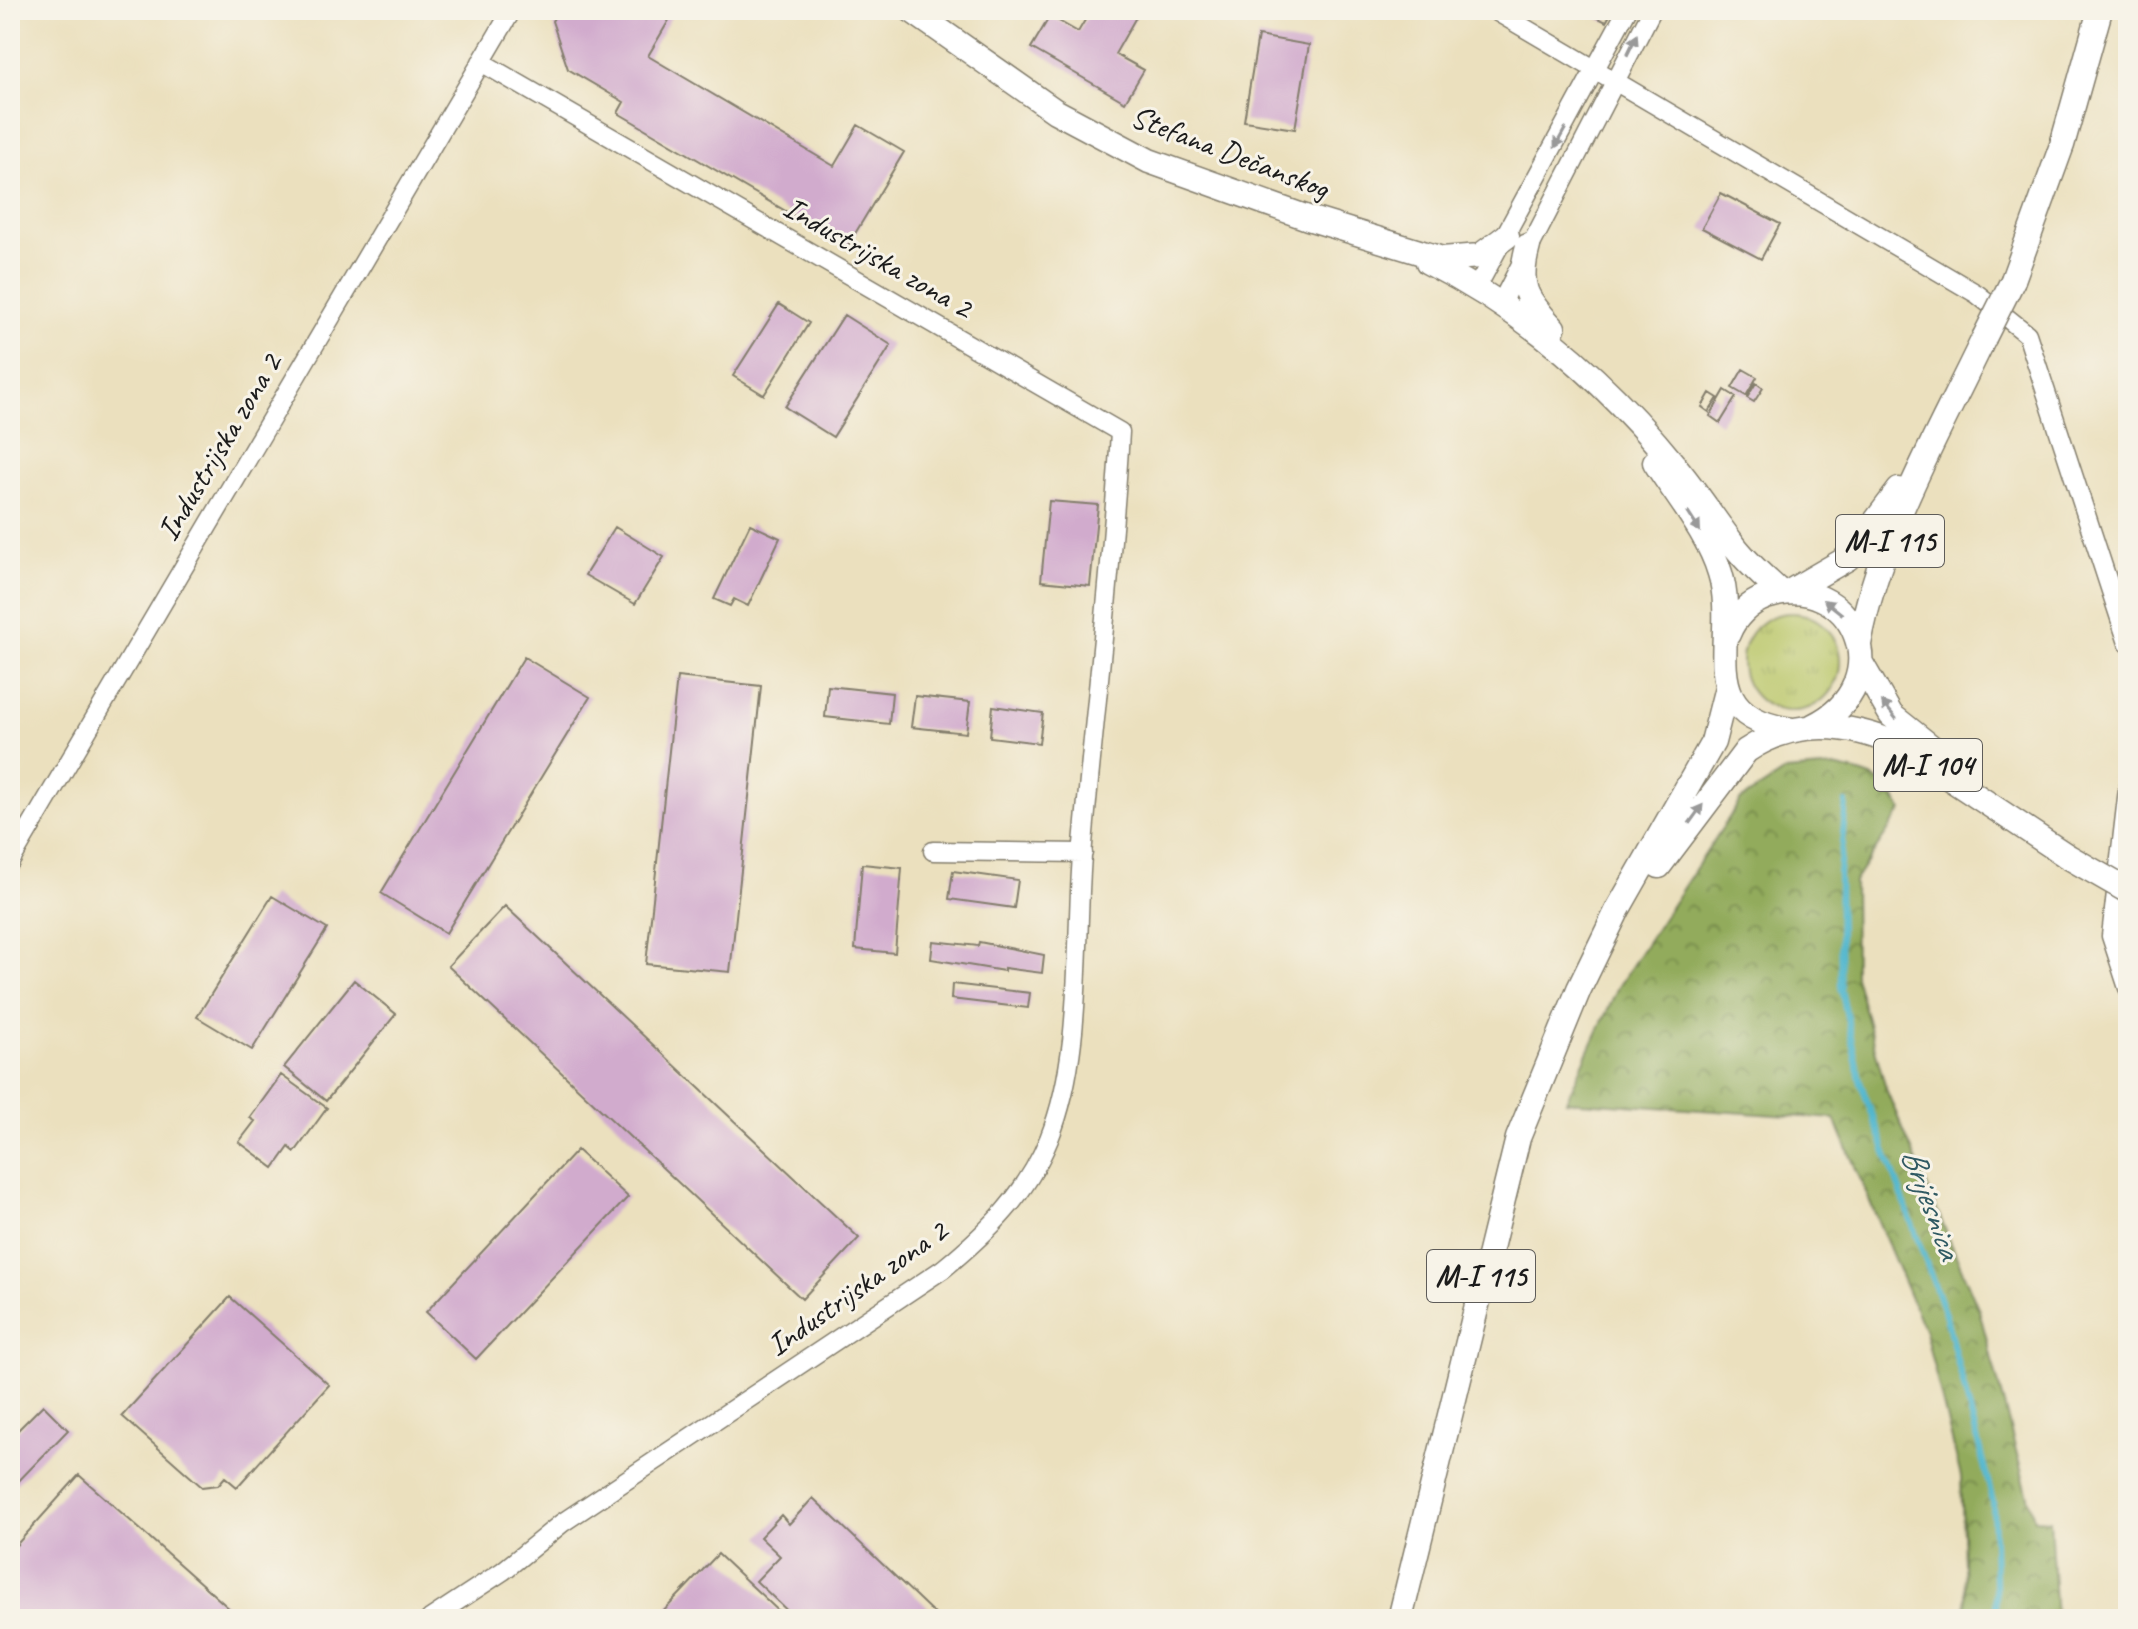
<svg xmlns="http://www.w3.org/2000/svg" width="2138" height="1629" font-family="Caveat,sans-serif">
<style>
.grass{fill:url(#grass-tufts);stroke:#6a7142;stroke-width:2}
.forest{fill:url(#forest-crowns);stroke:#57643c;stroke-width:2}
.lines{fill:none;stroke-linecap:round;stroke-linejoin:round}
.stream{stroke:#4fb6cd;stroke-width:6}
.building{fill:#d1abcd}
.minor-casing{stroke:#847e6d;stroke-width:21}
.major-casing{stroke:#847e6d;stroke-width:27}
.minor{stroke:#fff;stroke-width:18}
.major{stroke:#fff;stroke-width:24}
.major-bridge-casing{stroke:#847e6d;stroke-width:27;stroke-linecap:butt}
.major-bridge{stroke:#fff;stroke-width:24}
.oneway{fill:#999}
.labels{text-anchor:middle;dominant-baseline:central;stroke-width:6;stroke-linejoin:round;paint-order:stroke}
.shield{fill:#f7f3e8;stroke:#5e5c59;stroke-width:2}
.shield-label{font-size:30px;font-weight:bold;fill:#1c1c1c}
.street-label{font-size:32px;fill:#1c1c1c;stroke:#f7f3e8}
.water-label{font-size:34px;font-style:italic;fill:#305a63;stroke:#f7f3e8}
</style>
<defs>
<pattern id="grass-tufts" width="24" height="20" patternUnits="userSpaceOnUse" patternTransform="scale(2)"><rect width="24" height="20" fill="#b9c668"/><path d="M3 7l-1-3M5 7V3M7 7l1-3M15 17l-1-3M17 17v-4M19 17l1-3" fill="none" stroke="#9eaa5a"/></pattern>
<pattern id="forest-crowns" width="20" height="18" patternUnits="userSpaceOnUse" patternTransform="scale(2)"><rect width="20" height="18" fill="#92ab5c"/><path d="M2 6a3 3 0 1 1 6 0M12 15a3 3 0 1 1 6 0" fill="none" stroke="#768a4b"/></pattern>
</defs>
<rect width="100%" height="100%" fill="#f7f3e8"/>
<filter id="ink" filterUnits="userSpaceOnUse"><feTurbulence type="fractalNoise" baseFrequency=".0125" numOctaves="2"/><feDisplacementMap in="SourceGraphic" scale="16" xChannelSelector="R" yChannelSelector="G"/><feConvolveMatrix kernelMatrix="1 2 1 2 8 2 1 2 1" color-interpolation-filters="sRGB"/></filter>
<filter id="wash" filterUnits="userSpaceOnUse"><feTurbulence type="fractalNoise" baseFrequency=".006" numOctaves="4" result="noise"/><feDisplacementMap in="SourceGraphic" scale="32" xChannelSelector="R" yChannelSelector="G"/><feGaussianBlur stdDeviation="1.8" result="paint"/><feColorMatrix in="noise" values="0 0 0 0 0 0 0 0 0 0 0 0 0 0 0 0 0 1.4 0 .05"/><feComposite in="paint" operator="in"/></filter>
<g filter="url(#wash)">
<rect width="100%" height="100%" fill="#ebe0be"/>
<!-- grass -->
<path class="grass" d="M1742 662a49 49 0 1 1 98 0a49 49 0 1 1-98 0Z"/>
<!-- forest -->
<path class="forest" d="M1834 767C1869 775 1885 776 1902 810L1854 882 1855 976 1886 1089 1979 1310 2034 1519 2050 1520 2056 1619H1966L1961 1477 1925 1332 1835 1119 1566 1101 1618 987 1740 801 1786 771Z"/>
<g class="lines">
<!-- stream -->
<path class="stream" d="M1846 803 1839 873 1841 989 1861 1084 1946 1317 1993 1501 1996 1619"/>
</g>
<g id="blocks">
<!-- building -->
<path class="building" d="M559 10H675L648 56 834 166 858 125 904 152 847 247 618 113 624 102 568 69 552 21Z
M1091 10H1140L1115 54 1144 70 1125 102 1031 48 1050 16 1078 32Z
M1583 10H1613L1606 22Z
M1258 36 1309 45 1295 129 1244 121Z
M1721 193 1780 224 1761 259 1702 228Z
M779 304 809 323 764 395 733 376Z
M844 315 891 345 833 437 785 407Z
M1743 369 1757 377 1746 396 1732 388Z
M1756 383 1763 388 1754 402 1747 398Z
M1725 390 1736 397 1720 423 1710 416Z
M1710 393 1718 398 1709 412 1702 407Z
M1049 501 1098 505 1090 586 1041 581Z
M750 524 780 538 748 606 734 599 730 606 714 599Z
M615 527 664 557 635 604 585 575Z
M524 657 590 697 446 933 381 893Z
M677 677 761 686 730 972 646 964Z
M828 686 892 693 889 724 825 717Z
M915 696 970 702 966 733 911 727Z
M993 706 1043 713 1039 743 990 737Z
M862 864 902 868 895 953 855 949Z
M953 871 1018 880 1014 908 949 899Z
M272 896 327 929 252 1050 197 1017Z
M505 906 859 1238 802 1299 448 966Z
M933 941 978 946 979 942 1044 955 1042 973 1004 968V971L931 959Z
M354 980 396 1014 326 1101 284 1067Z
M952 984 1030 993 1028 1008 951 999Z
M281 1075 327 1108 295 1152 289 1147 274 1168 239 1142 255 1121 250 1118Z
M577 1150 628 1197 476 1359 426 1312Z
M230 1297 329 1385 237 1487 225 1477 218 1485 202 1487 122 1416Z
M43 1405 68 1430 10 1490V1438Z
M79 1475 241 1619H10V1552Z
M813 1498 940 1619H796L756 1581 780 1556 760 1537 781 1515 789 1524Z
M718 1554 787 1619H656Z"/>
</g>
</g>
<g filter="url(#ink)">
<use href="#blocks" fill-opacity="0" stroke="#847e6d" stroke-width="2"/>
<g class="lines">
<!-- minor casing -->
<g class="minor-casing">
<path id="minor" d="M1494 10 1977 294 2027 334 2128 643
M1477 287 1627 10
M1501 303 1652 10
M2128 789 2111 936 2128 988
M933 851 1083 853
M10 862 512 10
M430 1619 503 1571 562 1523 943 1269C989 1231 1026 1195 1049 1139 1083 1055 1075 946 1082 856 1094 715 1112 574 1120 432L481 62"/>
</g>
<!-- major casing -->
<g class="major-casing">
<path id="major" d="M911 10 1055 111 1149 161 1308 218 1442 259 1480 256 1507 236
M1528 246C1517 286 1525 298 1553 328
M1428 262C1524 310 1607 382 1675 466 1696 491 1713 518 1733 544 1746 562 1764 577 1780 592
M2013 280 2062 145 2100 10
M1655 462C1677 497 1708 533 1720 573 1740 638 1689 716 1792 730
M1791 591 1848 558 1899 490
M1728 634C1734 618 1749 603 1766 597 1853 568 1902 683 1813 726
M1859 644C1879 535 1937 437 1984 338
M1861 663 1891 715 1940 754
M1659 866 1746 751C1796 717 1849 723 1901 746L2067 856
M1400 1619 1518 1138 1579 989 1618 909 1713 742 1727 687"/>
</g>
<!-- minor -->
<use href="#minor" class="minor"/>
<!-- major -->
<use href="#major" class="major"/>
<!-- major-bridge casing -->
<g class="major-bridge-casing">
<path id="major-bridge" d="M1984 338 2013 280
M2067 856 2128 891"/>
</g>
<!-- major-bridge -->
<use href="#major-bridge" class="major-bridge"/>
</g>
<!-- one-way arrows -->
<defs><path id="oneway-solid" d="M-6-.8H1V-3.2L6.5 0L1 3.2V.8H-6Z" transform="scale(2)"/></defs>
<g class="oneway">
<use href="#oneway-solid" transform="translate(1632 45) rotate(-64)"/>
<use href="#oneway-solid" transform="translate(1560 138) rotate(119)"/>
<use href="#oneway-solid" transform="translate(1694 522) rotate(57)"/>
<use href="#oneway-solid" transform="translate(1833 607) rotate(-142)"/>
<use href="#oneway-solid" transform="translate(1889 710) rotate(-129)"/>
<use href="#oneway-solid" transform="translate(1696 814) rotate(-54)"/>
</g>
</g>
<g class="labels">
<!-- shield labels -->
<g class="shield">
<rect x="1836" y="515" width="108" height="52" rx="6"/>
<rect x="1874" y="739" width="108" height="52" rx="6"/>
<rect x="1427" y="1250" width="108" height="52" rx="6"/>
</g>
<g class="shield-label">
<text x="1890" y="541">M-I 115</text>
<text x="1928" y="765">M-I 104</text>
<text x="1481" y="1276">M-I 115</text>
</g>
<!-- street labels -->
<g class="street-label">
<text transform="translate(1230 152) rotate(21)">Stefana Dečanskog</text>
<text transform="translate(878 257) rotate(30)">Industrijska zona 2</text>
<text transform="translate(219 447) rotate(-59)">Industrijska zona 2</text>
<text transform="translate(857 1288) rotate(-35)">Industrijska zona 2</text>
</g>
<!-- water labels -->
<g class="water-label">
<text transform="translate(1932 1203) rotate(70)">Brijesnica</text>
</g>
</g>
<!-- margin -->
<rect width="2138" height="1629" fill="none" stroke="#f7f3e8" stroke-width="40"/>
</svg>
